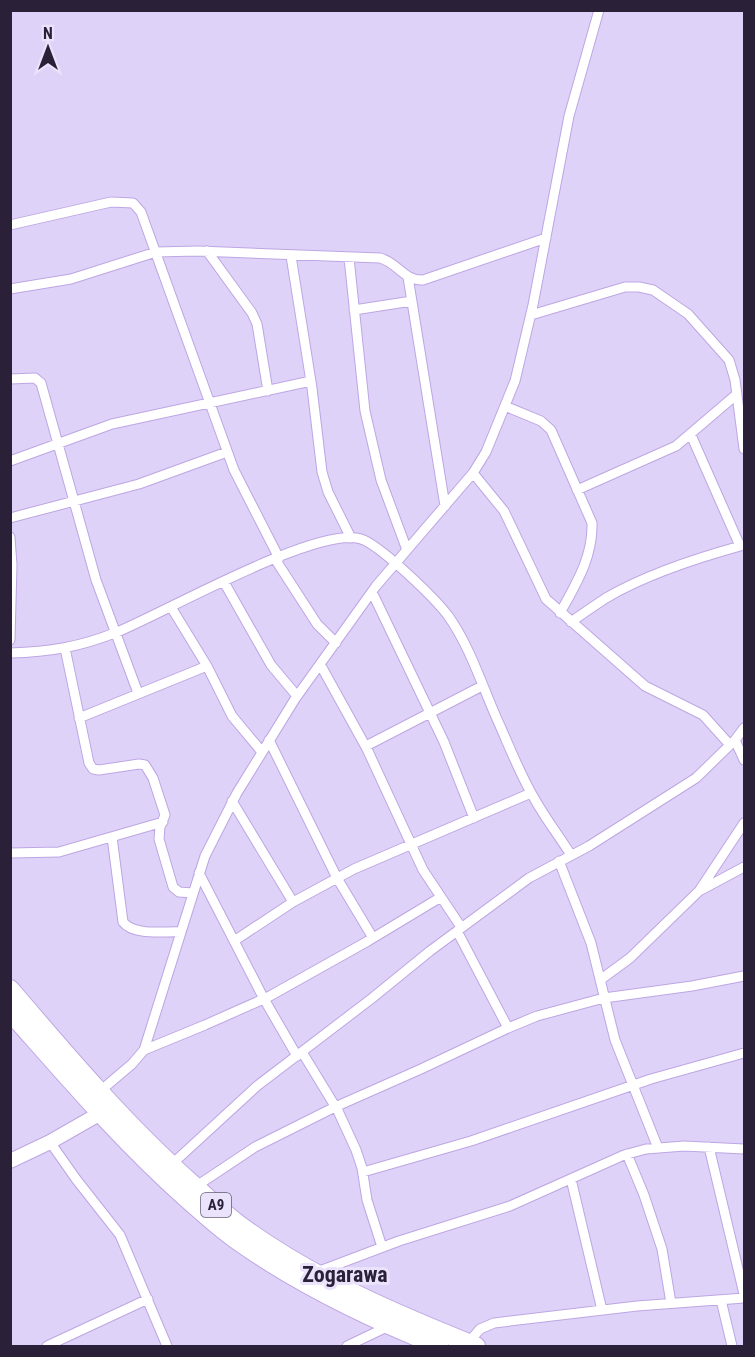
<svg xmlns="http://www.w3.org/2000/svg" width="755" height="1357" font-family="'Roboto Condensed',sans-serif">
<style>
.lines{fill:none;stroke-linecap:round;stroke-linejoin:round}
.street-casing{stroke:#bda6e3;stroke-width:11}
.secondary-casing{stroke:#bda6e3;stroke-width:16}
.highway-casing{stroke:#bda6e3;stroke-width:20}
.street{stroke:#fff;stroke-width:9}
.secondary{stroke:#fff;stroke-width:14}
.highway{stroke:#fff;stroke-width:18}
.labels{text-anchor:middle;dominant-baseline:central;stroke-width:6;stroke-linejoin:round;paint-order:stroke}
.shield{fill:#ebe2fc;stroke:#645b74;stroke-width:1.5}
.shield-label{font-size:15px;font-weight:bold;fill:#2a2139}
.district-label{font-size:22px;font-weight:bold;fill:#2a2139;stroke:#ebe2fc}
</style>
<rect width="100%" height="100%" fill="#dfd2f8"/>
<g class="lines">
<!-- street casing -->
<g class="street-casing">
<path id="street" d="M10 225 111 202 133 203 141 212 234 470 279 558
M207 251 252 313 257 324 268 391
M291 256 312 388 322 472 328 492 351 538
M349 258 365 411 381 480 407 550
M408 277 445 506
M10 289 71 279 156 252 198 251 380 258C397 262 404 281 423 280L546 238
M354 310 412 301
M531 315 625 287H639L653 290 688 314 729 360 735 380 744 449
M10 379 35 378 41 383 96 580 138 693
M505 406 541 421 551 430 592 523C593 557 576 584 560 613
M691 435 740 546
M10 461 112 424 311 381
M473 473 504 511 546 599 645 686 703 715 730 745
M577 490 676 446 737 394
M10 518 139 484 227 452
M10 537 12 565 10 640
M275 559 317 624 336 643
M224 582 271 665 297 696
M372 592 444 742 474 818
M171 607 207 666 232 716 262 752
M571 622C582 614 594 606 606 598 645 575 700 557 744 545
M65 648 89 763 93 769 99 770 139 764 145 765 153 778 165 815 160 827 159 839 173 887 179 892 193 893
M10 653C49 652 80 647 117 632 164 613 318 525 361 539 380 545 436 599 449 617 472 650 484 692 501 728 511 751 521 776 534 798 545 818 559 836 571 855
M320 664 367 749 423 870 461 927
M79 718 207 666
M269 740 337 878 373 938
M735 740 744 760
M366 746 482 686
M232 801 293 902
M112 837 123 922C134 936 164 931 181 932
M10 853 59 852 163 822
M559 861 591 943 615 1040 658 1148
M199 873 264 999 297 1056
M701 890 744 867
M457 931 508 1028
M234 941 293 902 354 869 531 793
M600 980 630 958 699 891 744 823
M144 1050 205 1025 268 997 368 941 441 897
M302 1052 338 1111 356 1150 362 1168 367 1200 382 1247
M99 1092 132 1064 144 1050 205 856 237 793 295 699 376 586 473 473 486 452 515 381 533 305 569 116 599 10
M50 1142 76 1179 120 1235 167 1346
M709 1147 744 1294
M627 1154 644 1195 662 1249 671 1303
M171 1165 257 1086 371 999 430 951 529 878 589 846 696 778 735 740 744 728
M363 1172 471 1141 651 1079 744 1053
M571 1179 602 1310
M195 1187 255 1147 335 1107 421 1069 508 1028 537 1016 604 998 692 986 744 976
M317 1272 399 1241 510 1206 624 1155 646 1149 684 1146 744 1149
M721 1300 732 1346
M468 1343 480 1329 494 1323 637 1306 744 1298
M47 1346 148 1299
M347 1346 389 1326"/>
</g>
<!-- secondary casing -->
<g class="secondary-casing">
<path id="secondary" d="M10 1161 50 1142 99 1114"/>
</g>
<!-- highway casing -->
<g class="highway-casing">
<path id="highway" d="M10 989C68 1057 124 1123 190 1182 208 1198 226 1216 245 1229 316 1280 396 1314 476 1346
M10 1012C67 1076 121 1140 185 1197 202 1212 219 1228 238 1241 300 1285 369 1318 439 1346"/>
</g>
<!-- street -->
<use href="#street" class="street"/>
<!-- secondary -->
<use href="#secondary" class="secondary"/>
<!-- highway -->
<use href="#highway" class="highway"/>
</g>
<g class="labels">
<!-- shield labels -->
<rect class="shield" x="201" y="1193" width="30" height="24" rx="4.5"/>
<g class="shield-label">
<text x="216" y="1205">A9</text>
</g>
<!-- district labels -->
<g class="district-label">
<text x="345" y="1274">Zogarawa</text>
</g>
</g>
<!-- border -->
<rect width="755" height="1357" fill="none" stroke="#2a2139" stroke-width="24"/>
<!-- north arrow -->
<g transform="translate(48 48)" stroke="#ebe2fc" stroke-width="4.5" paint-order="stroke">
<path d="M0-4.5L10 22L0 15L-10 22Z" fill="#2a2139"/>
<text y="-9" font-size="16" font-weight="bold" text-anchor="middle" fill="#2a2139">N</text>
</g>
</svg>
